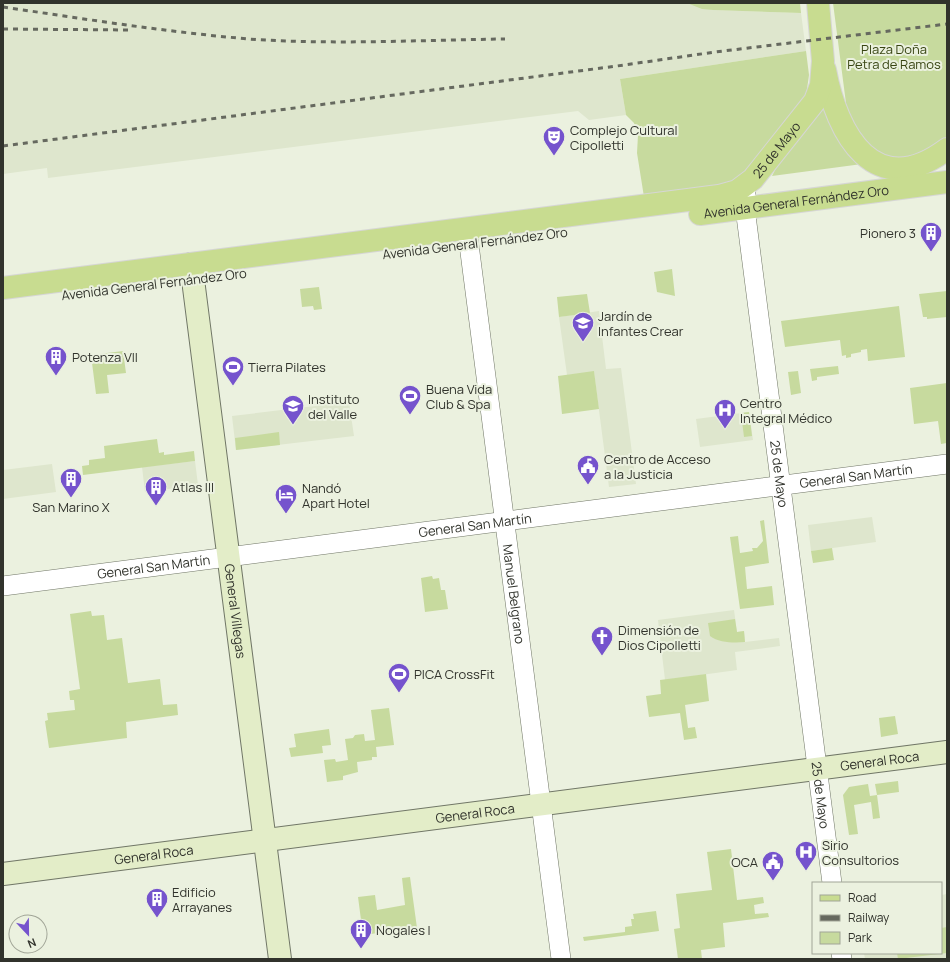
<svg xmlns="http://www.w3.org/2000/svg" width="950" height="962" font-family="Manrope,sans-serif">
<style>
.built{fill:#dee6cd}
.green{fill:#c7da9e}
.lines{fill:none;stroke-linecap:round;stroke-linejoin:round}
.street-casing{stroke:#707666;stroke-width:20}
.secondary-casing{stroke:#707666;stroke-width:24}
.primary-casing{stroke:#d6d6d5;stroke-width:24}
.street{stroke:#fff;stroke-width:19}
.secondary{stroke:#e3edc8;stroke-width:22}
.primary{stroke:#c8dc90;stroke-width:22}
.rail{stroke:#66695f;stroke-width:3;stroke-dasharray:5 5;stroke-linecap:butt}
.labels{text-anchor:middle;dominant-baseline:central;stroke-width:4;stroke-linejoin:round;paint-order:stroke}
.park-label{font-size:13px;fill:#384512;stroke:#ebf1df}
.poi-label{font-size:13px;fill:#31332c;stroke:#ebf1df;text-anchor:start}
.street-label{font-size:13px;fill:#31332c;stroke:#ebf1df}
</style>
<rect width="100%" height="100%" fill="#ebf1df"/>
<!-- built -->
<path class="built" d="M3 3H687L713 10 801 13 806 51 620 79 626 115 589 120 578 111 48 178 47 168 3 174Z
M599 311 606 369 621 368 636 484 609 487 594 372 567 375 559 317Z
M349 402 354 436 236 450 232 416Z
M749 412 753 440 700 447 696 419Z
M195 461 198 485 145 492 142 467Z
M52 464 56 492 3 499V470Z
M872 517 876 542 811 551 808 525Z
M734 610 737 632 744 631 745 642 779 638 780 646 735 652 737 670 665 680 658 620Z
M947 894V959H865L864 953H941V895Z"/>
<!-- green -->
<path class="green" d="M687 3H800L801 13 713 10 702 9Z
M833 3H947V139L902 161 867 149 847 111Z
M806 51 809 75 806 96 737 183 644 197 637 153 638 135 634 123 626 115 620 79Z
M824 102 862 164 772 176 777 166Z
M672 269 675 296 657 292 654 272Z
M319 287 322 309 314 310 313 306 302 307 300 289Z
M947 291V317L927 319V317H923L919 294Z
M587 294 590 313 559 317 557 297Z
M899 306 905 357 868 361 867 349 861 350V352L851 354V357L846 358V355L842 356 840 340 785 347 781 321Z
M123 351 126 373 107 375 109 393 96 394 91 355Z
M838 366 839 374 817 377V380L812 381 810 369Z
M594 371 599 409 562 414 558 376Z
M798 371 801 393 791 395 788 372Z
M947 383V443L941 444 938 421 914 424 910 388Z
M749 412 752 436 744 437 741 413Z
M279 432 280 445 236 450 235 438Z
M157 439 159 453 164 452V455L194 451 195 461 83 475 82 466 89 465V460L105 458 104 446Z
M764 520 769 563 745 567 747 589 772 586 774 605 740 609 730 537 738 536 740 553 753 551 752 548H757L763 541 760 521Z
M832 548 834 560 813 563 811 551Z
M432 576 433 579 439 578 441 590H445L448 609 425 612 421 578Z
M91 611 92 616 104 615 107 640 122 638 128 683 160 679 163 705 177 704 178 715 126 722 127 738 49 748 45 721 48 720 47 713 75 710 74 700H70L69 691 80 689 70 614Z
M735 619 737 632 744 631 745 642C735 643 719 643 710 636L708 623Z
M706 674 709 701 685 705 688 728 695 727 697 738 684 740 680 713 649 717 646 696 661 694 660 680Z
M389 708 394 745 376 747 377 757H372V760L357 762 358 772 343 776V780L327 782 324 760 335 759 336 762 348 760 345 739 353 738 355 735 364 734 365 741 375 740 371 710Z
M895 716 898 734 881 737 879 718Z
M329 729 331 745 322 746 323 753 291 757 289 748 296 747 294 734Z
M898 781 899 792 877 795 880 818 873 819 871 802 854 805 858 834 849 835 843 795 849 787 868 784 870 796 877 795 875 784Z
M731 849 737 900 763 897 764 903 754 905 755 914 768 913 769 917 723 923 725 947 701 950 702 959H678L674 929 680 928 676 894 712 890 707 852Z
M410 877 417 928 363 935 358 897 375 895 377 910 405 905 402 878Z
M656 911 659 931 584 941 583 937 625 932V927L632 926 631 919H634L633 914Z
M947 927V953L898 959 897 953H941V928Z"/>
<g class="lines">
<!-- street casing -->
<g class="street-casing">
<g id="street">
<path id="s1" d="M746 194 745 208 832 883"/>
<path id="s2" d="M467 229 561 959"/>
<path id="s3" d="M3 586 947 464"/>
<path d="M841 953 842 959"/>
</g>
</g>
<!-- secondary casing -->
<g class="secondary-casing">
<g id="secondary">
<path id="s4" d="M191 264 280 959"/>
<path id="s5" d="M3 874 947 752"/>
</g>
</g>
<!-- primary casing -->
<g class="primary-casing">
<g id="primary">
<path d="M825 70C837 135 875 203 947 149"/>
<path id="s6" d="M700 214 947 182"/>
<path id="s7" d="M3 288 719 196 737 191 753 179 815 101 821 85 823 61 818 3"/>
</g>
</g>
<!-- street -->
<use href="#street" class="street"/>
<!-- secondary -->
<use href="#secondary" class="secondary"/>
<!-- primary -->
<use href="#primary" class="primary"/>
<!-- rail -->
<path class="rail" d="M3 7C85 19 166 32 249 39 334 45 420 40 505 39
M3 29 132 30
M3 146 617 66 715 52 947 24"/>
</g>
<!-- icons -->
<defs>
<g id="theatre-pin" transform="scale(1.15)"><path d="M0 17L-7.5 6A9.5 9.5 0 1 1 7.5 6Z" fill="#7553cd" stroke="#ebf1df"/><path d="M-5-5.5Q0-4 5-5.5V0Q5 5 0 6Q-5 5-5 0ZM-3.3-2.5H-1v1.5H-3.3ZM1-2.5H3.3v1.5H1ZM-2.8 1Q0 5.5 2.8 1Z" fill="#fff"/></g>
<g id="building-pin" transform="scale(1.15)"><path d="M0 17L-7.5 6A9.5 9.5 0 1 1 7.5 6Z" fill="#7553cd" stroke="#ebf1df"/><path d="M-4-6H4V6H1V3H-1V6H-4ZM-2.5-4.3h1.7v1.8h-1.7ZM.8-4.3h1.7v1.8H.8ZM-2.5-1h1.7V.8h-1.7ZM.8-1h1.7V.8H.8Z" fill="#fff"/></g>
<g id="school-pin" transform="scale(1.15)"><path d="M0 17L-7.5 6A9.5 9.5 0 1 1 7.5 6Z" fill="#7553cd" stroke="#ebf1df"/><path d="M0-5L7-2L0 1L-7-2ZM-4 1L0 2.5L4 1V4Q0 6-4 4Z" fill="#fff"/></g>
<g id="stadium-pin" transform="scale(1.15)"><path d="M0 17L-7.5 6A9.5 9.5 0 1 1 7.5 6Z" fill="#7553cd" stroke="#ebf1df"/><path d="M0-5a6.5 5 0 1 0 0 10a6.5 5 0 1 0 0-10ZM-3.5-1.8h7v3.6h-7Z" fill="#fff"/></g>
<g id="university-pin" transform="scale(1.15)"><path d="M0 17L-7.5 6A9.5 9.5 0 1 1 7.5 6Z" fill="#7553cd" stroke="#ebf1df"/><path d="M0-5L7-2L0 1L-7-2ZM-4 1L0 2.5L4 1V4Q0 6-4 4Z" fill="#fff"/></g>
<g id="hospital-pin" transform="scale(1.15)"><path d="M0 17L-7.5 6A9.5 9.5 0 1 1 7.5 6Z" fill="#7553cd" stroke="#ebf1df"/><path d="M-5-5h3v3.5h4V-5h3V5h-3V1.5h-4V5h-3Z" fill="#fff"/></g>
<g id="civic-pin" transform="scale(1.15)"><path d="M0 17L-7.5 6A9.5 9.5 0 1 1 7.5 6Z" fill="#7553cd" stroke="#ebf1df"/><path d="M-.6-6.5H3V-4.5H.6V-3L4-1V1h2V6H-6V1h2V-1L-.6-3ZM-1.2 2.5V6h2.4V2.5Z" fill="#fff"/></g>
<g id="hotel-pin" transform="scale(1.15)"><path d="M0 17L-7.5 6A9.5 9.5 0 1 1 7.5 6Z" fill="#7553cd" stroke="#ebf1df"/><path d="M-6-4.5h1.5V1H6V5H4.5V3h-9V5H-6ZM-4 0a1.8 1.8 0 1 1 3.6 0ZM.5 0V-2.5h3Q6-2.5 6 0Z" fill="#fff"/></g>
<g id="church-pin" transform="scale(1.15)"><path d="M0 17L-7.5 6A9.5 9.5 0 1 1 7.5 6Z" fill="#7553cd" stroke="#ebf1df"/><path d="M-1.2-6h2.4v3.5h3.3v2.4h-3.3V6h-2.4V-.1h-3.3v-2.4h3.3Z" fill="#fff"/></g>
</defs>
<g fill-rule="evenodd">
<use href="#theatre-pin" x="554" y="137"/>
<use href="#building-pin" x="931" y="233"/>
<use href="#school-pin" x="583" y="323"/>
<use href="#building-pin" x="56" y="357"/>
<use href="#stadium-pin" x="233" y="367"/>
<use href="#stadium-pin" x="410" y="396"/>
<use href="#university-pin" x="293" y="406"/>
<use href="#hospital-pin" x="725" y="410"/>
<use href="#civic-pin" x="588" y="466"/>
<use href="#building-pin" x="71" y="479"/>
<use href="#building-pin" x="156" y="487"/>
<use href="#hotel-pin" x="286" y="495"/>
<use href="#church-pin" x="602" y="637"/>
<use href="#stadium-pin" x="399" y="674"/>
<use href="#hospital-pin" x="806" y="852"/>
<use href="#civic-pin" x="773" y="862"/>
<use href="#building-pin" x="157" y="899"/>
<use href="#building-pin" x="361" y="930"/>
</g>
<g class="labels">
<!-- park labels -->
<g class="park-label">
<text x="894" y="49">Plaza Doña<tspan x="894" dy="15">Petra de Ramos</tspan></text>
</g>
<!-- poi labels -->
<g class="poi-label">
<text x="570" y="130">Complejo Cultural<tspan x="570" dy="15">Cipolletti</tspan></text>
<text x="916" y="233" text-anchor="end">Pionero 3</text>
<text x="598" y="316">Jardín de<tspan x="598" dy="15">Infantes Crear</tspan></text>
<text x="72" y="357">Potenza VII</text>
<text x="248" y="367">Tierra Pilates</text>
<text x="426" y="389">Buena Vida<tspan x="426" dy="15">Club &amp; Spa</tspan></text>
<text x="308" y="399">Instituto<tspan x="308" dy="15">del Valle</tspan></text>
<text x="740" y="403">Centro<tspan x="740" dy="15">Integral Médico</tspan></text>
<text x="604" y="459">Centro de Acceso<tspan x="604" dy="15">a la Justicia</tspan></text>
<text x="172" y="487">Atlas III</text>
<text x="302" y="488">Nandó<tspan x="302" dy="15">Apart Hotel</tspan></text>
<text x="71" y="507" text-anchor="middle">San Marino X</text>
<text x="618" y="630">Dimensión de<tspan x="618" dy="15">Dios Cipolletti</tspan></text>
<text x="414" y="674">PICA CrossFit</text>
<text x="822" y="845">Sirio<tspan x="822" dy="15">Consultorios</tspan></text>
<text x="758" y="862" text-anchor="end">OCA</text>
<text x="172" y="892">Edificio<tspan x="172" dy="15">Arrayanes</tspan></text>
<text x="376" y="930">Nogales I</text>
</g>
<!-- street labels -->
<g class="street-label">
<text stroke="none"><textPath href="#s7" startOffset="798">25 de Mayo</textPath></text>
<text stroke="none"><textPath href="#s6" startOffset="97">Avenida General Fernández Oro</textPath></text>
<text transform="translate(475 243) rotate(-7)">Avenida General Fernández Oro</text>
<text transform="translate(154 284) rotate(-7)">Avenida General Fernández Oro</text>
<text stroke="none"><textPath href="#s1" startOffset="282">25 de Mayo</textPath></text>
<text stroke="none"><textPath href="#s3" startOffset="860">General San Martín</textPath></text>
<text stroke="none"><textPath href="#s3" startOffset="476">General San Martín</textPath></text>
<text stroke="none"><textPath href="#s3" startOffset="152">General San Martín</textPath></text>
<text stroke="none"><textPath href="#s2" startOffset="368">Manuel Belgrano</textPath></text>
<text stroke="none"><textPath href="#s4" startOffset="350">General Villegas</textPath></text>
<text stroke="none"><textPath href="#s5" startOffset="884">General Roca</textPath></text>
<text stroke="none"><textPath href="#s1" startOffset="606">25 de Mayo</textPath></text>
<text stroke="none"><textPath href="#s5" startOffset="476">General Roca</textPath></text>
<text stroke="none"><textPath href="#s5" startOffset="152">General Roca</textPath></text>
</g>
</g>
<!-- border -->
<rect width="950" height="962" fill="none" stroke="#31332c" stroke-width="8"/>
<!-- legend -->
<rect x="812" y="882" width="130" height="72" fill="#ebf1df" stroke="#a1a597"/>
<rect x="820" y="895" width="20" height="6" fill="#c8dc90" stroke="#a1a597"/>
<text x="848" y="902" font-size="12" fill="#31332c">Road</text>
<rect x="820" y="915" width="20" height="6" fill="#66695f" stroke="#a1a597"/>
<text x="848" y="922" font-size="12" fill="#31332c">Railway</text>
<rect x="820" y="932" width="20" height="12" fill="#c7da9e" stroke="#a1a597"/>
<text x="848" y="942" font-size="12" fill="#31332c">Park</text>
<!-- north arrow -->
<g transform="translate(28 934) rotate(158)"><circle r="19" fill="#ebf1df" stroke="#a1a597"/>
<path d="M0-3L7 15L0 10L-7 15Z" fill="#7553cd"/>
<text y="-6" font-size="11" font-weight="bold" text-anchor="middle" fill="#31332c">N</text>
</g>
</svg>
